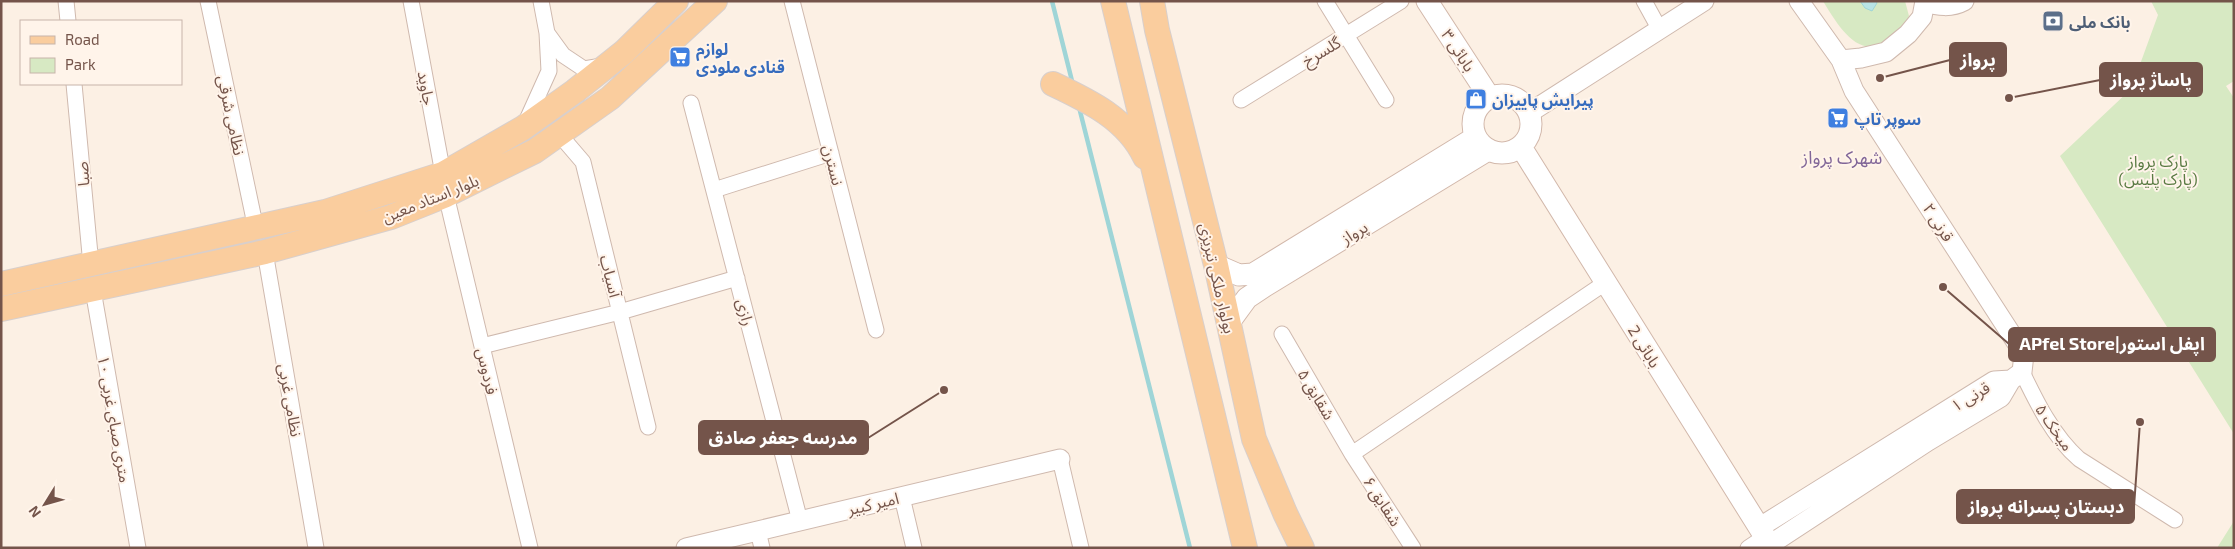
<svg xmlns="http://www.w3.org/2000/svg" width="2235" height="549" font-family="'Exo 2','Noto Sans Arabic',sans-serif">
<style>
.green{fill:#d7e9c3}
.water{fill:#b9e4e5;stroke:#9fd5d7}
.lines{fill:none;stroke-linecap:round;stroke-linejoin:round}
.stream{stroke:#9fd5d7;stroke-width:4.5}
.minor-casing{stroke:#cfb9ae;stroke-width:17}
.tertiary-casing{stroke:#cfb9ae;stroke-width:21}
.secondary-casing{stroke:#d2b8ab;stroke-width:23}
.primary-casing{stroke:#d8cfcc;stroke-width:26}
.minor{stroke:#fff;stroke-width:15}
.tertiary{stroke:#fff;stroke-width:19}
.secondary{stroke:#fff;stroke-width:21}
.primary{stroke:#facd9e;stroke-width:24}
.labels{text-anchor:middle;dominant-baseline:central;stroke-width:4;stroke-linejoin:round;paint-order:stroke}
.service-label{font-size:16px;font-weight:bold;fill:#4e5e75;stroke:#fff4ea;text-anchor:start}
.shop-label{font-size:16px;font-weight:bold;fill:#366cbe;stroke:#fff4ea;text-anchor:start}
.street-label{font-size:16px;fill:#74544a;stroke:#fff4ea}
.park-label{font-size:16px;fill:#597a42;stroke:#fff4ea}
.neighbourhood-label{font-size:18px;fill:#816698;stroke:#fff4ea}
.leader{fill:none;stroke:#74544a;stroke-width:2}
.callout-dot{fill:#74544a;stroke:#fff4ea;stroke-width:2}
.callout{fill:#74544a;stroke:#74544a;stroke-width:2}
.callout-label{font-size:18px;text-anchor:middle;font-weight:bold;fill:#fff}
</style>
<rect width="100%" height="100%" fill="#fcf0e4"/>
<!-- green -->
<path class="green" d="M1823 1H1905L1909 16C1905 25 1898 31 1891 37 1861 66 1837 24 1823 1Z
M2151 1H2234V81L2226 86 2234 98V434L2060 156 2131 89 2158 15Z
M2234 521V548H2217Z"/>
<!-- water -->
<path class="water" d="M1860 1H1876L1877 3 1872 11 1865 8Z"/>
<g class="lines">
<!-- stream -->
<path class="stream" d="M1052 1 1073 85
M1079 107 1190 548"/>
<!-- minor casing -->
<g class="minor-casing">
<path id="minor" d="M66 1 68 21
M208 1 256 229
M411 1 443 174
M541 1 547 33
M792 1 876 330
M1325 1 1386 100
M1644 1 1660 30
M74 84 91 265
M1241 100 1401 1
M691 103 800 521
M526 122 549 71 547 33 563 55 584 69 602 66
M559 134 583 162 648 427
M714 190 831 153
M446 195 530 548
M265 252 316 548
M93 290 138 548
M1282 334 1352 454 1413 548
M482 346 620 312 737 278
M2022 372C2037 403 2053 436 2079 459L2175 520
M1352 454 1605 283
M1060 459 1081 548
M902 497 914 548
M758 531 762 548
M1748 548 1766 536"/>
</g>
<!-- tertiary casing -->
<g class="tertiary-casing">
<path id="tertiary" d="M1799 1 1841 60 1861 58 1886 52 1908 34 1922 17 1925 1
M1925 2C1938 6 1951 8 1964 1
M1529 113 1704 1
M1760 527 1994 381 2011 380 2022 372 2024 354 1854 91 1841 60
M1771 544 1928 441 2001 397 2011 380
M686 548 1060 459"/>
</g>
<!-- secondary casing -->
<g class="secondary-casing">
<path id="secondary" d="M1427 1 1490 98
M1473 124a29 29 0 1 1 58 0a29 29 0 1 1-58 0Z
M1521 147 1772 548
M1216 265 1239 275 1253 274 1476 137
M1228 324 1247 298 1265 286 1488 150"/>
</g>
<!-- primary casing -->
<g class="primary-casing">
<path id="primary" d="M1113 1 1245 548
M1152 1 1157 30 1216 265 1254 439 1285 513 1302 548
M1053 84C1089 101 1127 119 1145 157
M1 284 325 212 443 174 523 128 575 91 624 52 676 1
M1 309 265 252 391 217 446 195 535 151 610 98 715 1"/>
</g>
<!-- minor -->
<use href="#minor" class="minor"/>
<!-- tertiary -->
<use href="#tertiary" class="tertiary"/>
<!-- secondary -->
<use href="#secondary" class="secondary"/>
<!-- primary -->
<use href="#primary" class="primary"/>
</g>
<!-- icons -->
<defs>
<g id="bank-square" transform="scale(1.125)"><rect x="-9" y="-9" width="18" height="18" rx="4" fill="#5c6f8a" stroke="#fff4ea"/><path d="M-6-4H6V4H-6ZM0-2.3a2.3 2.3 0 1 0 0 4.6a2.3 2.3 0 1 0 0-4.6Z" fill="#fff"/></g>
<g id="supermarket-square" transform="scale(1.125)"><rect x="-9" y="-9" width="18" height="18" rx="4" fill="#3f7fe0" stroke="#fff4ea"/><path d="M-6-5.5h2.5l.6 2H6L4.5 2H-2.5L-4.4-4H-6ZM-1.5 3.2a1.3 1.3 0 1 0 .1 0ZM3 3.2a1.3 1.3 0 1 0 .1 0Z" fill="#fff"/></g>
<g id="shop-square" transform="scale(1.125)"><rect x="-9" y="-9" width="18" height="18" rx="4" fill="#3f7fe0" stroke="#fff4ea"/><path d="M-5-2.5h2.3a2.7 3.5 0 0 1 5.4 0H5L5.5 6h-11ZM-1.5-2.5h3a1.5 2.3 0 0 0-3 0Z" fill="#fff"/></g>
</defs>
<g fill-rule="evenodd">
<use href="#bank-square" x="2053" y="21"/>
<use href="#supermarket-square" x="680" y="57"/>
<use href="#shop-square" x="1476" y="99"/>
<use href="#supermarket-square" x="1838" y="118"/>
</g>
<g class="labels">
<!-- service labels -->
<g class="service-label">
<text x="2069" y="21">بانک ملی</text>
</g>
<!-- shop labels -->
<g class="shop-label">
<text x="696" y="48">لوازم<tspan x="696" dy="18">قنادی ملودی</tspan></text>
<text x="1492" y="99">پیرایش پاییزان</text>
<text x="1854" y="118">سوپر تاپ</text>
</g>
<!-- street labels -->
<g class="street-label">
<text transform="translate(1459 50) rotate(57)">بابائی ۳</text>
<text transform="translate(1321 51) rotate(-31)">گلسرخ</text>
<text transform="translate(427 88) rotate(80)">جاوید</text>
<text transform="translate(232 115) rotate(78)">نظامی شرقی</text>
<text transform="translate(834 165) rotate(76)">نسترن</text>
<text transform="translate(82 174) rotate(-95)">صبا</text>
<text transform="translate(430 198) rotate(-22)">بلوار استاد معین</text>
<text transform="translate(1939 222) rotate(57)">قرنی ۲</text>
<text transform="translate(1354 232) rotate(-32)">پرواز</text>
<text transform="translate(611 276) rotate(76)">آسیاب</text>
<text transform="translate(1218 278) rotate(77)">بولوار ملکی تبریزی</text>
<text transform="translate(746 312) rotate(75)">رازی</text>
<text transform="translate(1645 346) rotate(58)">بابائی 2</text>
<text transform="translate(488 371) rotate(77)">فردوس</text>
<text transform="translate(1317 394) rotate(59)">شقایق ۵</text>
<text transform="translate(1970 396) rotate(-31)">قرنی ۱</text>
<text transform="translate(291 400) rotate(80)">نظامی غربی</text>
<text transform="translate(115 419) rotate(80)">۱۰ متری صبای غربی</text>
<text transform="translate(2055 427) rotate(55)">میخک ۵</text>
<text transform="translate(1383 501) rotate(57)">شقایق ۶</text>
<text transform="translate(873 503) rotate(-13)">امیر کبیر</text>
</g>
<!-- park labels -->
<g class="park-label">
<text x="2158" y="160">پارک پرواز<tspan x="2158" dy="18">(پارک پلیس)</tspan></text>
</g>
<!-- neighbourhood labels -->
<g class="neighbourhood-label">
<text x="1842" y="157">شهرک پرواز</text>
</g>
</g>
<!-- callouts -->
<path class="leader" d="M1880 78L1950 60M2009 98L2100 80M1943 287L2009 344M944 390L868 438M2140 422L2134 507"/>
<g class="callout-dot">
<circle cx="1880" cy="78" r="5"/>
<circle cx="2009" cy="98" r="5"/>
<circle cx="1943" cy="287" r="5"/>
<circle cx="944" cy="390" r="5"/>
<circle cx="2140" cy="422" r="5"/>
</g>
<g class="callout">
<rect x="1950" y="43" width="56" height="33" rx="5"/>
<rect x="2100" y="63" width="102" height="33" rx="5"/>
<rect x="2009" y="328" width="206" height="33" rx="5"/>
<rect x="699" y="421" width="169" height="33" rx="5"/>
<rect x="1957" y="490" width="177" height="33" rx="5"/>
</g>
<g class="callout-label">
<text x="1978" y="66">پرواز</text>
<text x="2151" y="86">پاساژ پرواز</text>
<text x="2112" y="350">APfel Store|اپفل استور</text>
<text x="783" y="444">مدرسه جعفر صادق</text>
<text x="2046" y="513">دبستان پسرانه پرواز</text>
</g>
<!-- border -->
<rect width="2235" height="549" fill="none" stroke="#74544a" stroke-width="5"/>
<!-- legend -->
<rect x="20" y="20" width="162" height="65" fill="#fff4ea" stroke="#c7b4aa"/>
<rect x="30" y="36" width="25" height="8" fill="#facd9e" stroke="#c7b4aa"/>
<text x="65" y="45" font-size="15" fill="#74544a">Road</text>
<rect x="30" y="58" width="25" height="15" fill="#d7e9c3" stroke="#c7b4aa"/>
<text x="65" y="70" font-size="15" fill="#74544a">Park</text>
<!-- north arrow -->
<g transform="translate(45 504) rotate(233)" stroke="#fff4ea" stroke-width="4" paint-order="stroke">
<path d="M0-4L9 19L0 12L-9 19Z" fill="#74544a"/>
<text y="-8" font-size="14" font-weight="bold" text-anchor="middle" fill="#74544a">N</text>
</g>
</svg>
